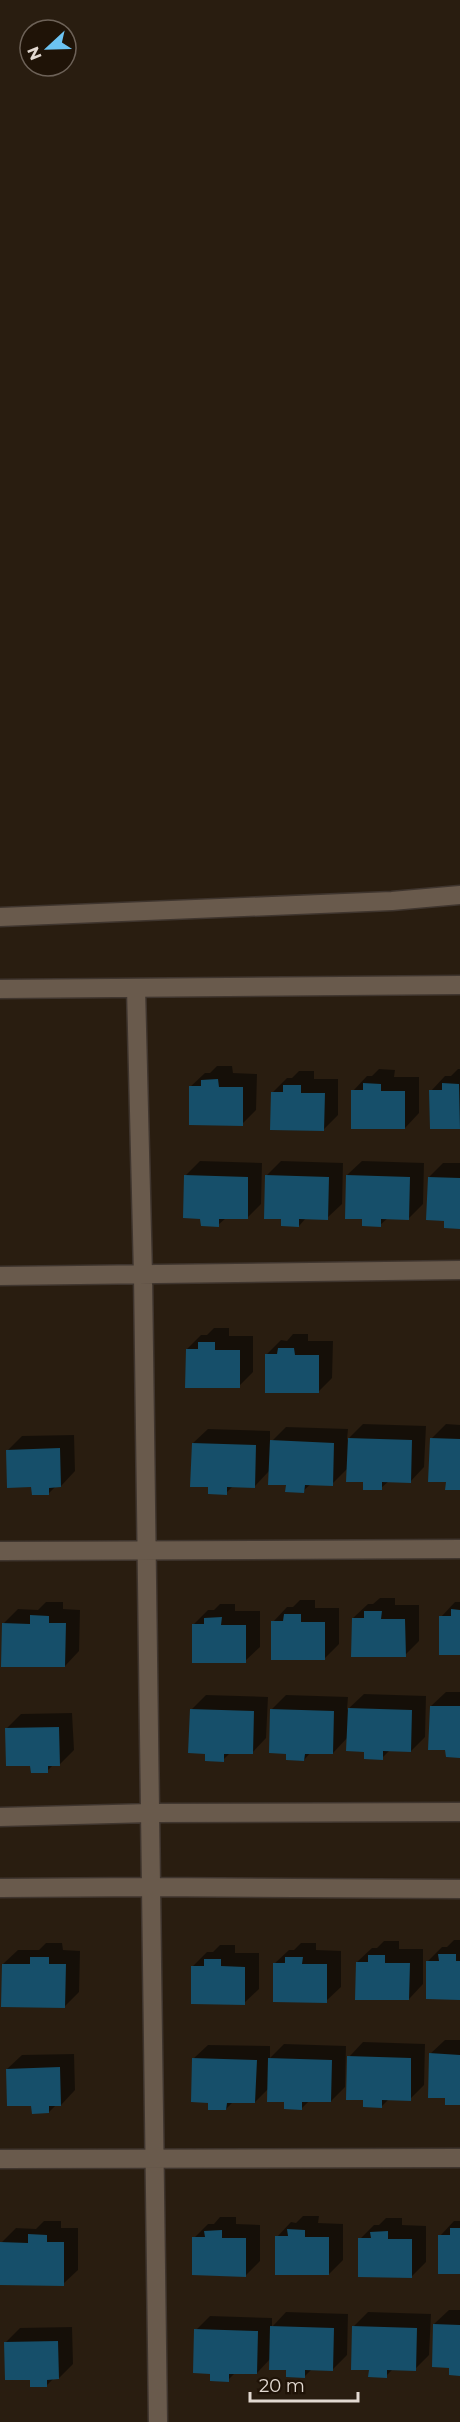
<svg xmlns="http://www.w3.org/2000/svg" width="460" height="2422" font-family="Montserrat,sans-serif">
<style>
.shadow{fill:#0007}
.building{fill:#164f6a}
.lines{fill:none;stroke-linecap:round;stroke-linejoin:round}
.minor-casing{stroke:#3f352e;stroke-width:21}
.minor{stroke:#695a4c;stroke-width:18}
</style>
<rect width="100%" height="100%" fill="#291d10"/>
<!-- shadow -->
<path class="shadow" d="M217 1066H232L233 1073 257 1074 256 1110 242 1124 190 1087 205 1073H210Z
M379 1069 395 1070 394 1077H419V1113L405 1128 353 1091 367 1076H372Z
M458 1069H460V1128L431 1127V1091L445 1076H451Z
M299 1071H314V1079H338V1115L324 1129 273 1092 287 1078H292Z
M200 1161 262 1163 261 1204 247 1218H226L218 1225 186 1175Z
M281 1161 343 1163 342 1204 327 1218H306L299 1226 282 1218 266 1176Z
M362 1161 424 1163 423 1204 409 1218H388L380 1225 363 1218 347 1175Z
M443 1163H460V1227L445 1220 429 1177Z
M214 1328H229V1336H253V1372L239 1386 187 1349 201 1335H207Z
M293 1334H308V1341H333L332 1378 318 1392 266 1355 281 1340 287 1341Z
M363 1424 426 1426 424 1467 410 1482 389 1481 381 1488 364 1481 348 1468 332 1484H311L303 1491 287 1483 270 1470 255 1486H233L226 1493 209 1486 193 1443 208 1429 270 1431V1443L286 1427 348 1429 347 1440Z
M446 1424 460 1425V1489L447 1481 431 1439Z
M74 1435 75 1471 61 1486H56L49 1493 33 1486 8 1450 22 1436Z
M380 1598H395V1605H419V1641L405 1655 353 1618 368 1604H373Z
M300 1600H315V1608H339V1644L324 1659 273 1622 287 1607H293Z
M46 1602H63V1609L80 1610 79 1651 65 1666 3 1624 18 1609 38 1610Z
M455 1602H460V1653L441 1617Z
M220 1604H235V1611H260V1647L245 1661 194 1624 208 1610H214Z
M446 1692H460V1756L447 1749 431 1706Z
M364 1694 426 1696 425 1737 411 1751 390 1750 382 1758 365 1750 348 1737 333 1753 311 1752 304 1760 287 1752 271 1710 286 1695 348 1697 347 1710Z
M206 1695 268 1697 266 1738 252 1753 231 1752 223 1760 191 1710Z
M72 1713 74 1750 59 1765 54 1764 47 1771 32 1764 6 1729 21 1714Z
M454 1940H460V1998L428 1961 442 1947H447Z
M384 1941H399V1949H423V1984L409 1999 357 1962 372 1948H377Z
M46 1943H62L63 1950 80 1951 79 1992 65 2006 3 1964 18 1950H39Z
M301 1943H316V1950L341 1951V1987L326 2001 274 1964 289 1950H294Z
M220 1945H235V1953H259V1989L244 2003 193 1966 207 1952H213Z
M445 2040H460V2104L446 2096 430 2054Z
M363 2042 425 2044 424 2085 410 2099H389L381 2107 365 2099 349 2057Z
M284 2044 346 2046 345 2087 331 2101H309L302 2108 285 2100 269 2088 255 2102 234 2101 226 2109 209 2101 193 2059 208 2045 270 2046V2058Z
M74 2054 75 2090 61 2105H56L49 2112 33 2105 7 2069 22 2055Z
M303 2216H319L318 2223 343 2224V2260L329 2274 277 2237 291 2222 296 2223Z
M220 2217H236V2224L260 2225V2261L246 2275 194 2238 208 2224H214Z
M386 2218H402V2225L426 2226V2262L412 2276 360 2239 374 2225H379Z
M44 2221H61V2228H78V2270L63 2284 2 2242 16 2228 36 2229Z
M454 2221H460V2272L440 2236Z
M449 2310H460V2374L450 2367 434 2324Z
M286 2312 348 2314 347 2355 332 2370 312 2369 304 2377 270 2359 257 2373 236 2372 228 2380 211 2372 196 2330 210 2316 272 2318V2327Z
M368 2312 431 2314 429 2355 415 2369 394 2368 386 2376 370 2369 354 2326Z
M72 2327 73 2364 59 2378H54L47 2385 31 2378 5 2343 20 2328Z"/>
<!-- building -->
<path class="building" d="M218 1079 219 1087H243V1126L189 1125V1086H201V1080Z
M363 1083 381 1084V1091H405V1129H351V1090H363Z
M442 1083 459 1084 460 1129H430L429 1090H442Z
M283 1085H301V1093H325L324 1131 270 1130 271 1092H283Z
M184 1175 248 1177V1219H219V1227L201 1226 200 1219 183 1218Z
M265 1175 329 1177 328 1220 299 1219V1227L281 1226V1219H264Z
M346 1175 410 1177 409 1220 381 1219V1227L362 1226V1219H345Z
M428 1177 460 1178V1229L444 1228V1221L426 1220Z
M198 1342H215V1350H240V1388H185L186 1349H198Z
M278 1348H294L295 1355H319V1393H265V1354H277Z
M348 1438 412 1440 411 1483 382 1482V1490H363V1482H346Z
M430 1438 460 1439V1490H445L446 1482H428Z
M270 1440 334 1443 333 1486 305 1485 304 1493 285 1492 286 1485H268Z
M192 1443 256 1445 255 1488 227 1487V1495L208 1494V1487H190Z
M60 1448 61 1487 49 1488V1495H32L31 1487 7 1488 6 1450Z
M451 1609 460 1610V1655H439V1616H451Z
M364 1611H382L381 1619H405L406 1657H351L352 1618H364Z
M284 1614H301V1622H325V1660H271V1621H283Z
M30 1615 49 1616V1623H66L65 1667H1L2 1623 30 1624Z
M222 1617 221 1625H246V1663H192V1624H204V1618Z
M430 1706H460V1758L446 1757 445 1750H428Z
M348 1708 412 1710 411 1752 383 1751V1760L364 1759V1752L346 1751Z
M190 1709 254 1711 253 1754H224V1762L205 1761V1754L188 1753Z
M270 1709 334 1711 333 1754H305L304 1761 286 1760V1754L269 1753Z
M59 1727 60 1766H48V1773H31L30 1766H6L5 1728Z
M438 1954H456V1961H460V2000L426 1999V1961H439Z
M368 1955H385V1963H410L409 2000H355L356 1962H368Z
M30 1957H49V1964H66L65 2008 1 2007 2 1964H30Z
M285 1957H303L302 1964H327V2003L273 2002V1963H285Z
M204 1959H221V1966L245 1967V2005L191 2004V1966H204Z
M429 2053 460 2055V2105H445V2098H428Z
M347 2056 411 2058V2101L382 2100V2108L363 2107V2100H346Z
M192 2058 257 2060 255 2103H227L226 2110H208V2103L191 2102Z
M268 2058 332 2060 331 2102H302V2110L284 2109V2102H267Z
M60 2067 61 2106H49V2113L32 2114 31 2106H7L6 2069Z
M450 2228H460V2274H438V2235H450Z
M287 2229 305 2230V2237H329V2275H275V2236H288Z
M222 2230V2238H246V2277L192 2275V2237H205L204 2231Z
M388 2231V2239H412V2278L358 2277V2238H371L370 2232Z
M28 2234 47 2235V2242H64V2286L0 2285V2242L28 2243Z
M433 2324 460 2325V2376L449 2375V2368L432 2367Z
M270 2326 334 2328 333 2371 305 2370V2378L286 2377V2370H269Z
M352 2326 417 2328 416 2371 387 2370V2378L368 2377 369 2370H351Z
M194 2329 258 2331 257 2374H229V2382L210 2381V2374L193 2373Z
M58 2341 59 2379 47 2380V2387H30V2380H5L4 2342Z"/>
<g class="lines">
<!-- minor casing -->
<g class="minor-casing">
<path id="minor" d="M0 917 392 901 460 895
M136 988 143 1275 158 2422
M0 989 460 985
M0 1276 460 1270
M0 1551 460 1549
M0 1817 150 1813 460 1812
M0 1888 151 1887 460 1889
M0 2159 460 2158"/>
</g>
<!-- minor -->
<use href="#minor" class="minor"/>
</g>
<!-- north arrow -->
<g transform="translate(48 48) rotate(248)"><circle r="28" fill="#1f1307" stroke="#6d6258" stroke-width="1.5"/>
<path d="M0-4.5L10 22L0 15L-10 22Z" fill="#6cc3f2"/>
<text y="-9" font-size="16" font-weight="bold" text-anchor="middle" fill="#e2d9d1">N</text>
</g>
<!-- scale -->
<path d="M250 2392v9h108v-9" fill="none" stroke="#e2d9d1" stroke-width="3"/>
<text x="259" y="2392" font-size="18" fill="#e2d9d1" stroke="#1f1307" stroke-width="4.5" paint-order="stroke">20 m</text>
</svg>
